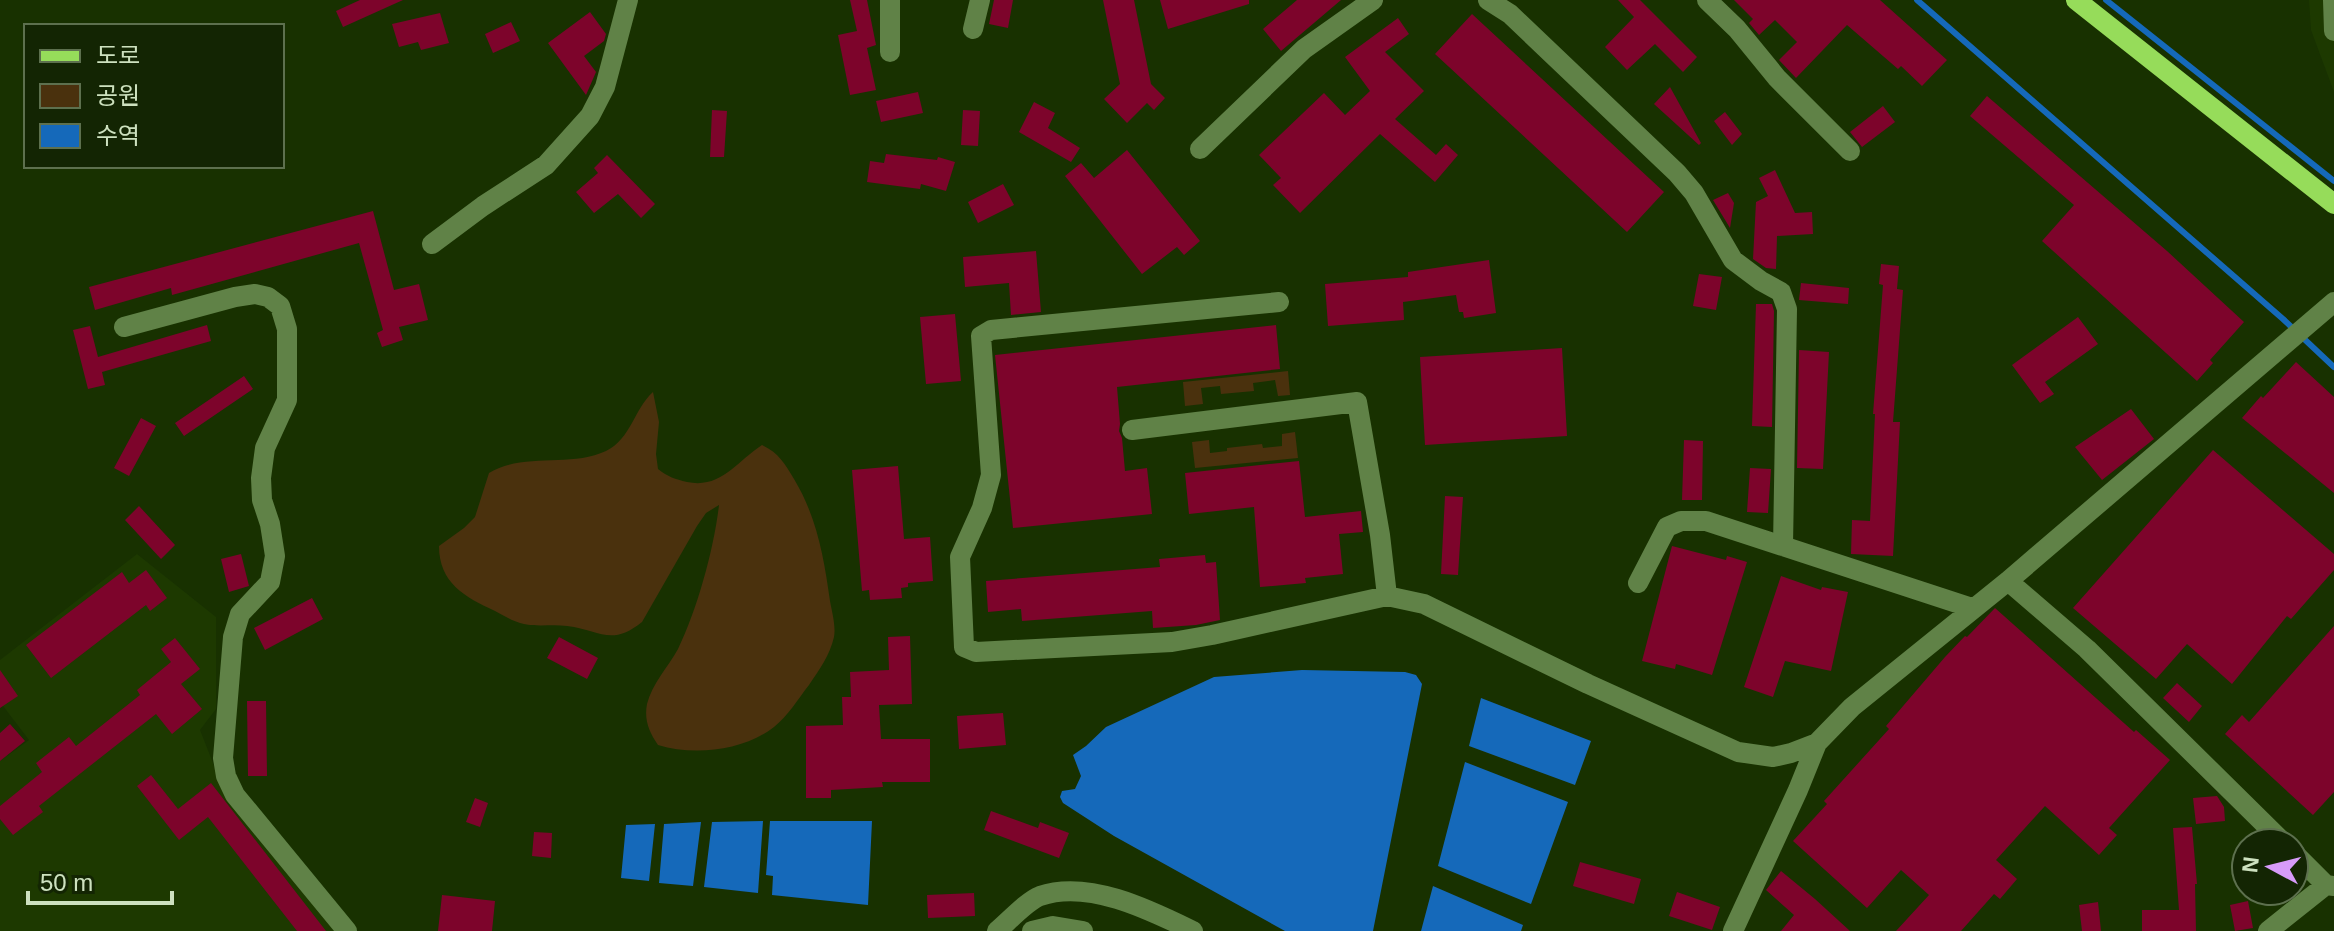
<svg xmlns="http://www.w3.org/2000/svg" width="2334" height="931" font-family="Arial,'Noto Sans KR',sans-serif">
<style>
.built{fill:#1d3900}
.green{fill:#4a310d}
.water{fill:#1569ba}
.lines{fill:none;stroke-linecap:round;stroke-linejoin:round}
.stream{stroke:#1569ba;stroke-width:6}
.building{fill:#7d042b}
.minor{stroke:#608247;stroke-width:20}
.major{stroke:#96dc5a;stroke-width:20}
</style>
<rect width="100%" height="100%" fill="#183100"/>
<!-- built -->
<path class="built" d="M2309 0H2334V92L2311 30Z
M137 554 216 617V709L200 730 226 796 340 931H0V761L29 740 0 702V660Z"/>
<!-- green -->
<path class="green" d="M1288 371 1290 395 1278 396 1275 380 1253 383 1254 391 1221 394 1220 386 1201 388 1203 404 1185 406 1183 382Z
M653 392 659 422 656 454 658 469C668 477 675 479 687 482 721 489 736 462 762 445 779 453 785 464 794 479 817 517 824 558 830 601 832 612 836 626 834 637 830 655 819 670 809 685 798 699 788 716 774 727 743 751 694 756 658 745 649 732 644 720 647 704 652 684 668 667 678 649 697 610 714 549 719 505L706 513 697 526 642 622C611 647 600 630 567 626 553 624 538 627 524 624 514 622 504 616 495 611 465 597 439 583 439 546L464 528 475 517 489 473C523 452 570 468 606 451 631 439 634 409 653 392Z
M1295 432 1298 458 1195 468 1192 442 1209 440 1210 453 1227 451V448L1262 444 1263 448 1282 446V434Z"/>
<!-- water -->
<path class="water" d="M1302 670 1405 672 1416 675 1422 684 1373 931H1285L1114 836 1063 803 1060 797 1062 791 1075 789 1081 776 1073 755 1086 746 1106 727 1214 677Z
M1481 698 1591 741 1575 785 1469 746Z
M1465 762 1568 802 1531 904 1438 866Z
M763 821 758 893 704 887 712 822Z
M770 821H872L868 905 772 895 773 876 766 875Z
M701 822 693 886 659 883 664 824Z
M655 824 649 881 621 878 626 825Z
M1433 886 1523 925 1521 931H1421Z"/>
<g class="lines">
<!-- stream -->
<path class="stream" d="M1917 0 2283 319 2334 367
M2106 0 2334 181"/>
</g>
<!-- building -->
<path class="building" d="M360 0H403L343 27 336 11Z
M850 0H867L876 45 867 48 876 90 850 95 838 35 857 31Z
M994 0H1013L1008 28 989 24Z
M1103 0H1134L1151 84 1165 98 1154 110 1147 103 1127 123 1104 99 1120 84Z
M1160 0H1249V4L1168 29Z
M1297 0H1341L1281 51 1263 29Z
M1618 0H1640L1697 57 1683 72 1655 44 1627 70 1605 47 1634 17Z
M1734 0H1880L1947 60 1922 86 1901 66 1898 69 1847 25 1796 78 1779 60 1797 42 1775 20 1759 35 1749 23 1753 19Z
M590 12 606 34 604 41 584 56 596 72 586 95 548 43Z
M440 13 449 43 421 50 418 42 399 47 392 24Z
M1472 14 1664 192 1627 232 1435 54Z
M1398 18 1409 34 1385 52 1424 91 1395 119 1436 155 1446 144 1458 155 1435 182 1380 134 1300 213 1273 185 1281 178 1259 155 1324 93 1345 115 1370 91 1345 57Z
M511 22 520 41 493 53 485 34Z
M1670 87 1701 143 1699 145 1654 104Z
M918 92 923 113 881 122 876 101Z
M1987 96 2167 251 2244 322 2210 360 2213 363 2197 381 2042 241 2074 205 1970 116Z
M1034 102 1055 113 1048 128 1080 148 1071 162 1019 132Z
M1883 106 1895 122 1862 147 1850 132Z
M712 110 727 111 724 157H710Z
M963 110 980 111 978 146 961 145Z
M1725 112 1742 134 1732 145 1714 121Z
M1127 150 1200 241 1184 255 1177 247 1142 274 1065 176 1081 163 1094 178Z
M886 154 937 160 938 157 955 162 946 191 921 184 920 189 867 182 870 161 884 163Z
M607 155 655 204 641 218 618 194 594 213 576 192 598 173 594 168Z
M1775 170 1795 213 1812 212 1813 234 1777 236 1776 269 1766 268 1753 259 1756 202 1768 196 1759 178Z
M1003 184 1014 205 978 223 968 202Z
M1728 193 1734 203 1730 228 1713 200Z
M373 211 394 290 419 284 428 320 399 327 403 340 382 347 377 333 383 330 359 243 172 295 171 288 95 310 89 287Z
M1036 251 1041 312 1011 315 1009 283 965 287 963 257Z
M1489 260 1496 313 1464 318 1463 312H1459L1456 295 1403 302 1404 320 1328 326 1325 284 1408 277V272Z
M1881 264 1899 266 1897 289 1903 290 1893 422H1900L1893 556 1851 554 1852 520 1870 521 1875 414H1873L1883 285 1879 284Z
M1699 274 1722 277 1716 310 1693 306Z
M1801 283 1849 288 1848 304 1799 300Z
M1756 304H1772L1774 311 1772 427 1752 426Z
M955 314 961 381 926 384 920 317Z
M2078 317 2098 344 2045 382 2054 394 2040 403 2012 365Z
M207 325 211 341 102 372 105 385 88 389 73 330 90 326 98 357Z
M1276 325 1280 369 1117 387 1120 424 1119 431 1122 438 1125 471 1147 468 1152 514 1013 528 995 355Z
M1562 348 1567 436 1425 445 1420 357Z
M1799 350 1829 352 1823 469 1797 468Z
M2296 362 2334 397V493L2242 418 2261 396 2263 398Z
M244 376 253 389 184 436 175 423Z
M2131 409 2154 439 2102 480 2075 447Z
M141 418 156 426 129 476 114 468Z
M1684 440 1703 441 1702 500H1682Z
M2213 450 2334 554V570L2291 619 2287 616 2232 684 2187 644 2156 679 2073 608Z
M1299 461 1305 517 1361 511 1363 532 1339 534 1343 574 1305 578 1306 583 1260 587 1254 507 1189 514 1185 473Z
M898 466 904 539 930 537 933 581 908 583V587L901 588 902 598 870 600 869 590 862 591 852 470Z
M1750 468 1771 469 1768 513 1747 512Z
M1445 496 1463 497 1458 575 1441 574Z
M139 506 175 545 161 559 125 520Z
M1672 546 1726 560 1727 556 1747 562 1712 675 1676 664 1675 669 1642 661Z
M241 554 249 586 229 592 221 559Z
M1205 555 1206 563 1216 562 1220 620 1196 625 1153 628 1152 611 1022 621 1021 609 988 612 986 581 1160 567 1159 559Z
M146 570 167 598 150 611 146 605 51 678 26 645 122 572 129 583Z
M1781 576 1821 590 1822 587 1848 592 1831 671 1785 661 1773 697 1744 687Z
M312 598 323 619 265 650 254 628Z
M1995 608 2134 732 2136 730 2170 760 2109 828 2117 835 2099 855 2045 806 1996 860 2017 879 2000 899 1994 894 1961 931H1896L1929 895 1901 870 1867 908 1793 841 1827 804 1824 801 1889 729 1886 726 1945 657 1965 636 1967 637Z
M2334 626V792L2313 815 2225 734 2242 715 2249 722Z
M910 636 912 704 879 705 881 739H930V782H882L883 787 831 790V798H806V726L843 725 842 697H851L850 672 889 670 888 637Z
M559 637 598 658 587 679 547 658Z
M175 638 200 669 181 684 202 709 172 734 156 714 39 806 43 812 13 835 0 819V806L42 772 36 763 69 737 76 746 140 695 137 690 171 662 161 649Z
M0 670 18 696 0 708Z
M2177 683 2202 706 2189 722 2163 698Z
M247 701H266L267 776H248Z
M1003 713 1006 745 959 749 957 716Z
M10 724 25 741 0 761V733Z
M151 775 178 809 211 783 326 931H297L208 817 179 840 137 786Z
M2217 796 2224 807 2225 821 2196 824 2193 798Z
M475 798 488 803 480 827 466 822Z
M991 811 1038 828 1040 822 1069 833 1059 858 984 830Z
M2192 827 2197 884H2195L2196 931H2142V910H2179L2173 828Z
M534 832 552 833 551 858 532 856Z
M1580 862 1641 879 1634 904 1573 886Z
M1781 871 1815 899 1850 931H1781L1794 915 1766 890Z
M1677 892 1720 907 1712 930 1669 916Z
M974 893 975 916 928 918 927 895Z
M442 895 495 901 492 931H438Z
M2248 901 2253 928 2235 931 2230 905Z
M2098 902 2101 931H2082L2079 905Z"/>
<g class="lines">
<!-- minor -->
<path class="minor" d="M1488 0 1510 14 1677 173 1694 193 1733 260 1761 281 1781 292 1787 309 1783 546
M1707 0 1737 29 1777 78 1850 151
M2333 0 2334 31
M973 29 980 0
M890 52V0
M1200 149 1304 49 1373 0
M432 244 483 206 546 165 590 116 605 87 628 0
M1279 302 991 330 981 336 991 475 982 508 960 557 964 647 976 652 1172 642 1212 635 1387 596
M124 327 235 297 255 294 268 297 280 306 287 329V400L265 448 261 478 262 500 270 524 275 556 270 582 240 614 233 637 223 758 226 776 235 795 347 931
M1132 430 1357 402 1380 535 1387 596 1424 604 1588 684 1738 752 1773 757 1791 753 1817 743
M2008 581 2087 649 2284 843
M1638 583 1667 527 1681 521H1706L1972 608
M2294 853 2326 885
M997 931C1009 921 1027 901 1040 896 1088 879 1150 910 1193 931
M1032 931 1053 926 1083 931
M1733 931 1798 790 1817 743 1852 707 2008 581 2334 302
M2268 931 2326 885 2334 886"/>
<!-- major -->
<path class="major" d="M2076 0 2334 204"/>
</g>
<!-- legend -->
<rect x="24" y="24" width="260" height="144" fill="#132503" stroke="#5d704e" stroke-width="2"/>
<rect x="40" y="50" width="40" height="12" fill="#96dc5a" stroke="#5d704e" stroke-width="2"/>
<text x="96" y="64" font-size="24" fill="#cde1bf">도로</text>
<rect x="40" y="84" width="40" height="24" fill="#4a310d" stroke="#5d704e" stroke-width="2"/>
<text x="96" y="104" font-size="24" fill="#cde1bf">공원</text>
<rect x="40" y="124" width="40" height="24" fill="#1569ba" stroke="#5d704e" stroke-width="2"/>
<text x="96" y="144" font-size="24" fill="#cde1bf">수역</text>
<!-- north arrow -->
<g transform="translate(2270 867) rotate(277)"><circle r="38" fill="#132503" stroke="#5d704e" stroke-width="2"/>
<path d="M0-6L14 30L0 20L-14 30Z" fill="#d79bf9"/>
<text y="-12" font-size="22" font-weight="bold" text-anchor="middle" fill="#cde1bf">N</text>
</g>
<!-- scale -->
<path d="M28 891v12h144v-12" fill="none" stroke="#cde1bf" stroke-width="4"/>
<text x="40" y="891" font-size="24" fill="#cde1bf" stroke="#132503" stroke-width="6" paint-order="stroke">50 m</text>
</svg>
